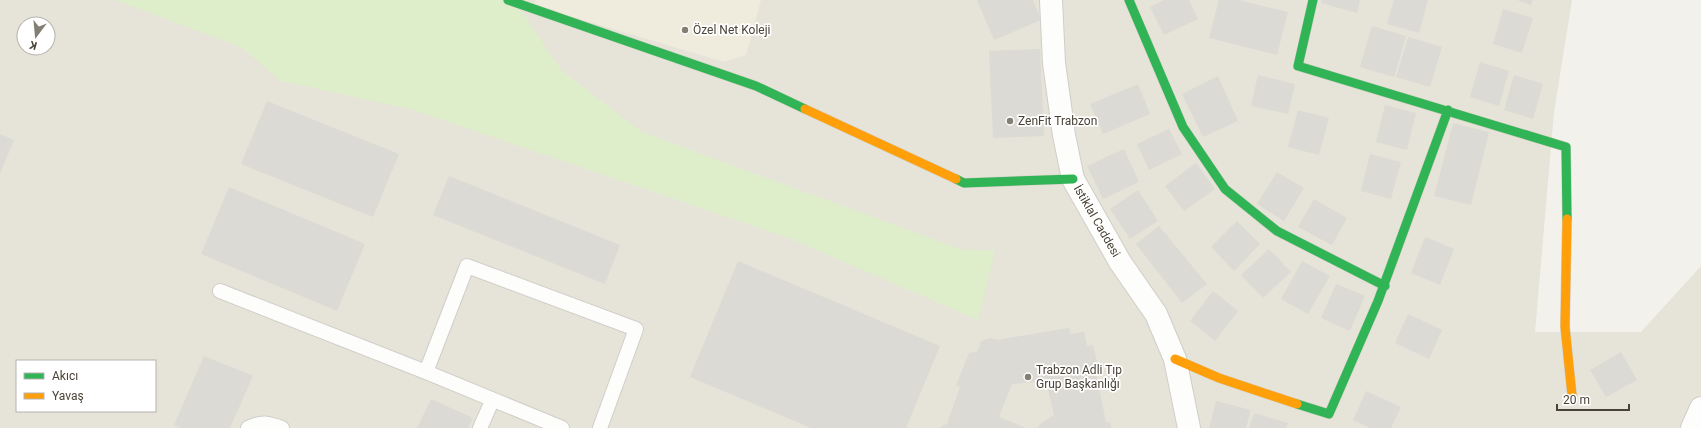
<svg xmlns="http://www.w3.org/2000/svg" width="1701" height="428" font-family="Roboto,sans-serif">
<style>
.residential{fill:#e6e3d8;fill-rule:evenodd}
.education{fill:#f0ecdd}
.green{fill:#deeeca}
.building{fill:#dcdad4}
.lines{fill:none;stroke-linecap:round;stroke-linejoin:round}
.lane-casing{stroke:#d0cec8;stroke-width:16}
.street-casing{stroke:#d0cec8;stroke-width:24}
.fast-casing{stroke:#d2cec2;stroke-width:10}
.slow-casing{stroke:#d2cec2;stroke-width:10}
.lane{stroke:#fdfdfc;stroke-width:14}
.street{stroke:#fdfdfc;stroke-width:22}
.fast{stroke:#30b455;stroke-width:9}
.slow{stroke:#ff9f0a;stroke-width:9}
.poi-dot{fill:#847f75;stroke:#fff;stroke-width:1.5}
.labels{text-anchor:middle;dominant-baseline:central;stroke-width:3.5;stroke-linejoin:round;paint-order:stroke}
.poi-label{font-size:12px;fill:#494236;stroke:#fff;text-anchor:start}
.street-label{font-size:12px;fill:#494236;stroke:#fff}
</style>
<rect width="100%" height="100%" fill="#f2f1eb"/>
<!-- residential -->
<path class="residential" d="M0 0H1572L1554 112 1535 332H1641L1701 266V428H0ZM24 24H48V48H24ZM17 361H155V411H17Z"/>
<!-- education -->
<path class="education" d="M536 0H761L746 55 724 62 533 5Z"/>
<!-- green -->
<path class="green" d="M116 0H514L561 70 642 132 960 249 995 251 978 320 789 238 410 109 281 81 241 47Z"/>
<!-- building -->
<path class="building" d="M977 0H1033L1041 20 994 40Z
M1164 0H1189L1198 19 1164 35 1150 7Z
M1219 0H1238L1288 12 1277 55 1209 38Z
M1322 0H1360L1357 13 1321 3Z
M1394 0H1428L1419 33 1387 24Z
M1517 0H1533L1531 5Z
M1503 9 1533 18 1522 53 1493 44Z
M1372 26 1406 36 1394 77 1360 67Z
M1408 37 1442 47 1430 87 1396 77Z
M1040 49 1044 136 993 138 989 51Z
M1480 62 1509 71 1499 106 1470 97Z
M1258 75 1295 84 1288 114 1251 106Z
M1514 75 1543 84 1533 119 1504 110Z
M1218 76 1238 121 1203 137 1182 94Z
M1138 84 1150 114 1103 134 1090 104Z
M267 101 399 154 373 217 241 164Z
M1385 105 1416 113 1407 150 1376 142Z
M1298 110 1329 118 1319 155 1288 147Z
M1453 123 1489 132 1471 205 1434 196Z
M1169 129 1182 154 1149 170 1137 144Z
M0 134 14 140 0 174Z
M1124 149 1139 182 1103 199 1087 166Z
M1370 154 1401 162 1391 199 1361 191Z
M1196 163 1215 189 1184 211 1165 186Z
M1277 172 1304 188 1284 221 1257 204Z
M449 176 620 245 605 284 433 215Z
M229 187 365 244 337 311 201 254Z
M1138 190 1158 221 1130 239 1110 209Z
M1314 199 1347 218 1332 245 1298 227Z
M1237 221 1260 244 1234 271 1211 247Z
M1159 226 1207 284 1182 303 1136 244Z
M1425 237 1454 249 1440 285 1411 273Z
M1269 249 1291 272 1263 298 1241 275Z
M738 261 940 346 906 428H811L690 377Z
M1302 261 1330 276 1308 314 1281 299Z
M1336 284 1365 296 1350 331 1321 318Z
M1213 291 1238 311 1215 341 1190 321Z
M1408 314 1442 330 1429 359 1395 343Z
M1069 328 1070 334 1084 332 1087 346 1093 345 1099 371 1096 372 1106 422 1111 423V428H1038L1040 424 1054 415 1046 381 1012 384 999 417 1026 428H941L942 426 947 424 960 387 956 385 969 353 978 351 981 341 990 338 997 340Z
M1621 352 1637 380 1606 397 1590 370Z
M204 356 253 376 230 428H181L174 425Z
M1366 391 1401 407 1391 428H1370L1353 420Z
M431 399 473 418 468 428H417Z
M1216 401 1251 410 1246 428H1209Z
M1254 413 1288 423 1286 428H1249Z"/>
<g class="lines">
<!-- lane casing -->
<g class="lane-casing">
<path id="lane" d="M220 291 426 372 562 428
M426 372 467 266 636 329 600 428
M248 428C262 421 268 423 282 428
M480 428 492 401"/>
</g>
<!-- street casing -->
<g class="street-casing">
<path id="street" d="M1051 0 1054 63 1064 135 1073 179 1120 262 1156 314 1175 359 1189 428
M1692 428 1701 408"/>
</g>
<!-- fast casing -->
<g class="fast-casing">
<path id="fast" d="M508 0 756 86 805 109
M1129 0 1183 127 1225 189 1277 231 1385 286
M1313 0 1298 66 1566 147 1567 219
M956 179 964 183 1073 179
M1297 404 1329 414 1378 301 1448 110"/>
</g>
<!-- slow casing -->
<g class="slow-casing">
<path id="slow" d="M805 109 956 179
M1567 219 1565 327 1572 395
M1175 359 1219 378 1297 404"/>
</g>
<!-- lane -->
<use href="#lane" class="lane"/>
<!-- street -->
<use href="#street" class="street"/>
<!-- fast -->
<use href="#fast" class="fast"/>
<!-- slow -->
<use href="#slow" class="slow"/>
</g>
<!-- markers -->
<g class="poi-dot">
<circle cx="685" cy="30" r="4"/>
<circle cx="1010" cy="121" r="4"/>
<circle cx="1028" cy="377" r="4"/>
</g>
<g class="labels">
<!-- poi labels -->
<g class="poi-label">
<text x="693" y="30">Özel Net Koleji</text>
<text x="1018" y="121">ZenFit Trabzon</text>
<text x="1036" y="370">Trabzon Adli Tıp<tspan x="1036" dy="14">Grup Başkanlığı</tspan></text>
</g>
<!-- street labels -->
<g class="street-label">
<text transform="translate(1097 221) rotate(60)">İstiklal Caddesi</text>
</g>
</g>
<!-- legend -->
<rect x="16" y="360" width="140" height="52" fill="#ffffff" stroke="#b6b3af"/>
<rect x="24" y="373" width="20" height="6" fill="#30b455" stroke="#b6b3af"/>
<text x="52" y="380" font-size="12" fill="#494236">Akıcı</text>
<rect x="24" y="393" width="20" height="6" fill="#ff9f0a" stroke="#b6b3af"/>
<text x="52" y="400" font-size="12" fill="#494236">Yavaş</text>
<!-- north arrow -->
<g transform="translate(36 36) rotate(196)"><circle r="19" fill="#ffffff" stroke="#b6b3af"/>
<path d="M0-3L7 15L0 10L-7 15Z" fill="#847f75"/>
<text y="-6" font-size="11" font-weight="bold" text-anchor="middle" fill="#494236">K</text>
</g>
<!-- scale -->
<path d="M1557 404v6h72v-6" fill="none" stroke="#494236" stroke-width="2"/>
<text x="1563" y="404" font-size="12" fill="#494236" stroke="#ffffff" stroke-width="3" paint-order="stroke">20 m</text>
</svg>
